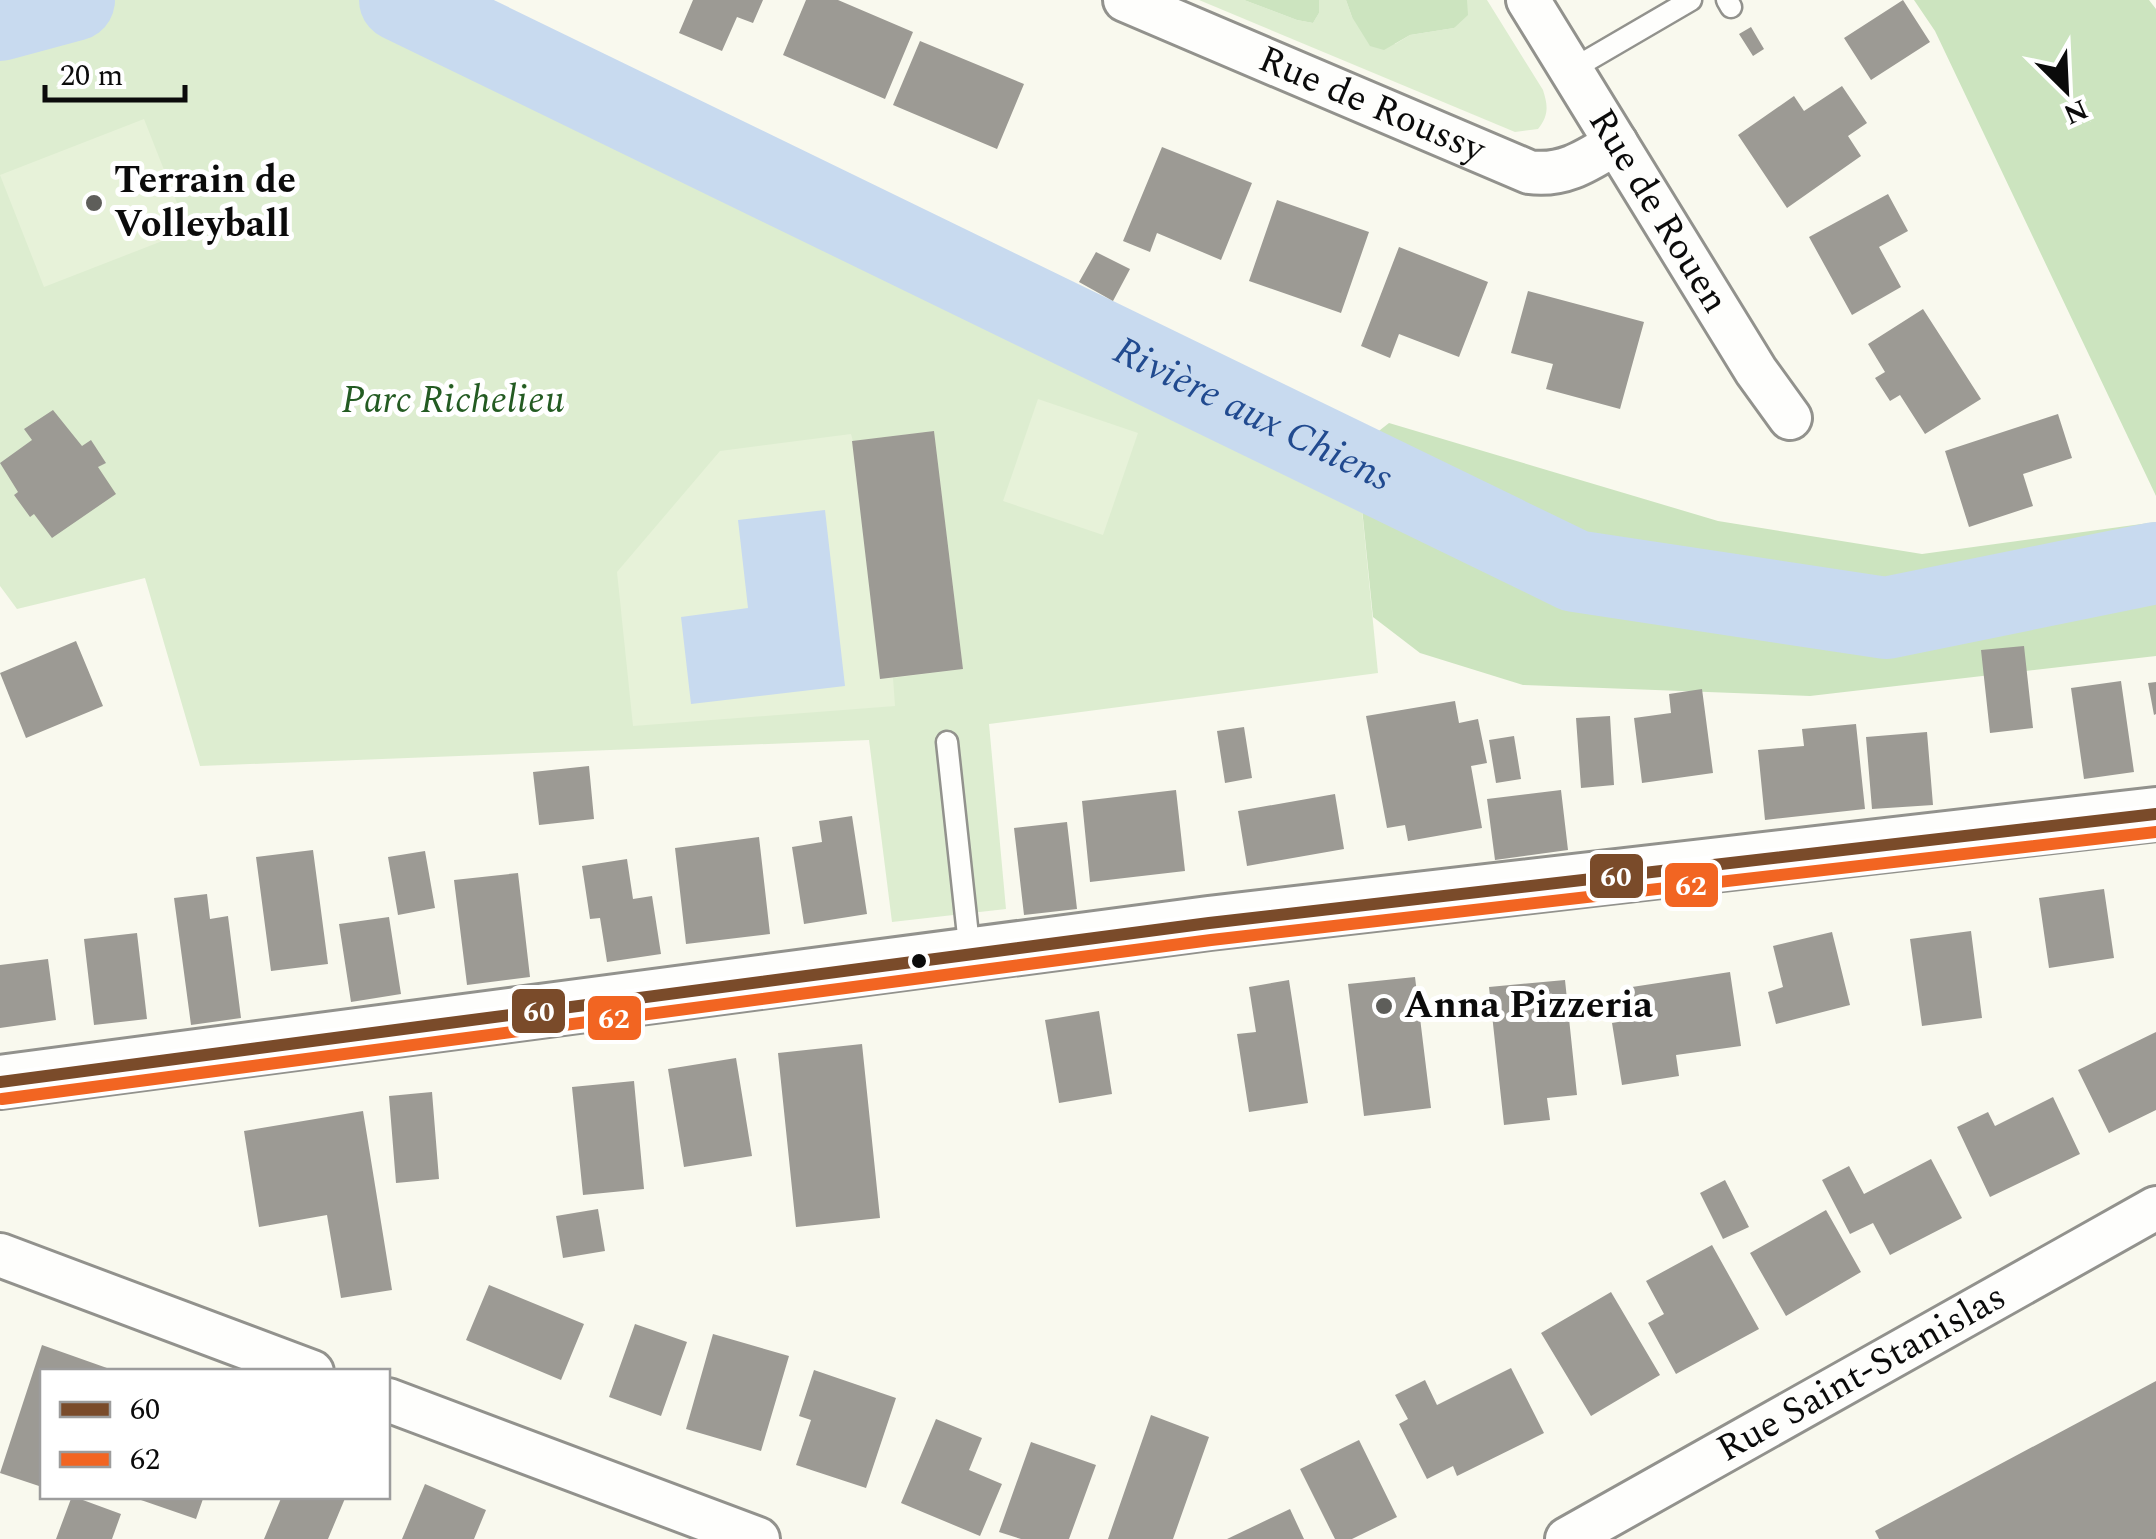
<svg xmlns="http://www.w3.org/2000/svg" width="2156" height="1539" font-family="Spectral,serif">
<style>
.green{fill:#ddedd0}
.forest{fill:#cce4bf}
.pitch{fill:#e7f2d9}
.water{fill:#c8daef}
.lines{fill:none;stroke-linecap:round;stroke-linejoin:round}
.river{stroke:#c8daef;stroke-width:82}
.building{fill:#9c9a94}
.service-casing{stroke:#92928d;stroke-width:25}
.minor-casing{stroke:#92928d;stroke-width:48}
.tertiary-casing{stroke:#92928d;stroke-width:58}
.service{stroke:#fefefc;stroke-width:20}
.minor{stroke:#fefefc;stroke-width:42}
.tertiary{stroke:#fefefc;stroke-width:52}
.bus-1-casing{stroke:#fff;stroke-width:20}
.bus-2-casing{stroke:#fff;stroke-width:20}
.bus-1{stroke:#7a4b2a;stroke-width:12}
.bus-2{stroke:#f26522;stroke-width:12}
.poi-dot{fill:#5e5e5a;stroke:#fff;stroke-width:4}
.bus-dot{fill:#0b0b0b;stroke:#fff;stroke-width:4}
.labels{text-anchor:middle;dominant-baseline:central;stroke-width:10;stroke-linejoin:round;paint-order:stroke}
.street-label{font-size:38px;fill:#0b0b0b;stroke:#fff}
.poi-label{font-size:38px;font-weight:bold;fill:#0b0b0b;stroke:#fff;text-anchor:start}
.park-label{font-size:38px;font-style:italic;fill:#235b22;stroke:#fff}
.water-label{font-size:40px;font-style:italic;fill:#214a8f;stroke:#fff}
.line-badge{stroke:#fff;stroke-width:4}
.badge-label{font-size:28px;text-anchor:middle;font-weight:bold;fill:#fff}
</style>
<rect width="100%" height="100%" fill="#f9f9ee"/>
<!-- green -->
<path class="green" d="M0 0H445L1356 449 1378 673 989 724 1006 909 892 922 869 740 200 766 145 578 17 609 0 586Z
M1199 0H1244L1297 20 1313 23 1319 13V0H1346L1352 17 1395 44 1410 35 1454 28 1467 0H1487L1543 90C1548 106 1549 115 1538 129L1515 132Z"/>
<!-- forest -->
<path class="forest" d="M1244 0H1319V13L1313 23 1297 20Z
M1346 0H1467L1468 15 1454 28 1410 35 1384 50 1370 46 1352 17Z
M1914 0H2149L2156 9V496L1935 31Z
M1389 423 1718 521 1922 554 2156 522V656L1810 696 1523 685 1420 653 1373 617 1356 449Z"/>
<!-- pitch -->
<path class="pitch" d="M144 119 188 231 44 287 0 175Z
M1038 399 1138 433 1103 535 1003 501Z
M934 431 963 669 893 678 895 706 633 726 617 572 720 451 851 434 853 441Z"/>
<!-- water -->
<path class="water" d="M825 510 845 686 691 704 681 617 748 608 738 520Z"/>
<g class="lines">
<!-- river -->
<g class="river">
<path id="s1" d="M400 0 1575 571 1886 618 2156 563"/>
<path d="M0 20 74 0"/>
</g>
</g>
<!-- building -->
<path class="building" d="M693 0H763L753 23 737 17 722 51 679 33Z
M806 0H838L913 32 885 99 783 55Z
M1903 0 1930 42 1871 80 1844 38Z
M1751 27 1764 49 1753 56 1739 34Z
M920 41 1024 84 997 149 893 105Z
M1842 86 1867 123 1848 136 1861 156 1787 208 1738 135 1794 96 1804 111Z
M1162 147 1252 183 1221 260 1157 233 1150 252 1123 241Z
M1888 194 1908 231 1879 247 1901 287 1852 315 1809 237Z
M1277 200 1369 232 1341 313 1249 281Z
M1399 247 1488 282 1459 357 1399 334 1390 358 1361 346Z
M1096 252 1130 269 1113 301 1079 282Z
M1528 291 1644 322 1620 409 1546 389 1553 364 1511 353Z
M1923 309 1981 399 1925 434 1900 395 1890 401 1875 378 1885 372 1868 344Z
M53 410 82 446 91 440 106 463 98 467 116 494 52 538 34 514 30 517 14 495 18 492 0 463 32 440 24 429Z
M2058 414 2072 458 2023 474 2033 506 1969 527 1945 451Z
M934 431 963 669 880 679 852 441Z
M76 641 103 706 26 738 0 673Z
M2024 646 2033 728 1990 733 1981 650Z
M2121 681 2134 772 2084 779 2071 688Z
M2156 682V714L2154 715 2148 683Z
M1702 689 1713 773 1642 783 1634 718 1671 713 1669 694Z
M1455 701 1459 723 1478 719 1487 763 1471 766 1482 828 1408 841 1405 825 1387 828 1366 716Z
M1610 716 1614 785 1581 788 1576 718Z
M1856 724 1865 809 1765 820 1758 750 1804 746 1802 729Z
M1244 727 1252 778 1225 783 1217 731Z
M1927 732 1933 805 1872 809 1866 737Z
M1514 736 1521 779 1496 783 1489 740Z
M589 766 594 819 539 825 533 772Z
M1176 790 1185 871 1090 882 1082 801Z
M1561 790 1568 850 1495 860 1487 799Z
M1335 794 1344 849 1247 866 1238 811Z
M852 816 867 914 804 924 792 847 822 842 819 821Z
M1067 822 1077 909 1024 915 1014 828Z
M759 837 770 934 686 944 675 848Z
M313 850 328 964 271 971 256 857Z
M425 851 435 908 398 915 388 857Z
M627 859 633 899 652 896 661 954 607 962 600 918 590 919 582 866Z
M518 873 530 977 467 985 454 880Z
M2104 889 2114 958 2049 968 2039 898Z
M207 894 210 919 228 916 241 1018 191 1025 174 898Z
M389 917 401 994 351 1002 339 924Z
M1971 931 1982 1018 1922 1026 1910 939Z
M1832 932 1850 1005 1776 1024 1768 992 1783 987 1773 946Z
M137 933 147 1019 94 1025 84 939Z
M48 959 56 1020 0 1028V965Z
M1730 972 1741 1046 1676 1055 1679 1076 1622 1085 1612 1023 1636 1019 1632 987Z
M1415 977 1431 1108 1364 1116 1348 984Z
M1289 980 1308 1103 1249 1112 1237 1034 1256 1032 1249 987Z
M1565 980 1577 1095 1547 1098 1550 1120 1504 1125 1489 987Z
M1099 1011 1112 1094 1059 1103 1045 1020Z
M2156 1032V1110L2109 1133 2078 1070Z
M862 1044 880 1218 796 1227 778 1053Z
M736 1058 752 1156 684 1167 668 1069Z
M634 1081 644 1189 583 1195 572 1087Z
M432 1092 439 1179 396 1183 389 1096Z
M2053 1097 2080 1154 1990 1197 1957 1127 1988 1112 1995 1126Z
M363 1111 392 1290 341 1298 327 1215 259 1227 244 1131Z
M1931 1159 1962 1218 1890 1255 1873 1223 1850 1234 1822 1180 1849 1166 1864 1194Z
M1725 1180 1749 1227 1723 1239 1700 1193Z
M598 1209 605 1251 563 1258 556 1216Z
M1826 1210 1861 1272 1786 1316 1750 1253Z
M1712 1245 1759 1329 1676 1374 1648 1323 1664 1314 1646 1281Z
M489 1285 584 1324 561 1380 466 1340Z
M1611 1292 1660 1375 1591 1416 1541 1333Z
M635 1324 687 1342 661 1416 609 1397Z
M713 1334 789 1356 761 1451 686 1429Z
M42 1345 107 1368 106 1372H42V1487L0 1473Z
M1511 1368 1544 1433 1457 1476 1453 1466 1427 1479 1399 1424 1408 1419 1395 1395 1425 1380 1437 1405Z
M814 1370 896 1398 866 1488 796 1465 811 1420 799 1416Z
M2156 1381V1539H1879L1875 1531Z
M1151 1415 1209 1437 1173 1539H1108Z
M936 1419 982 1438 969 1470 1002 1484 980 1536 901 1503Z
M1359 1440 1397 1517 1352 1539H1335L1300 1469Z
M1031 1442 1096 1465 1069 1539H1021L999 1532Z
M425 1484 486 1510 474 1539H402Z
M72 1496 121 1514 112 1539H56Z
M139 1496H204L196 1519 138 1499Z
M282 1496H346L328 1539H264Z
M1290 1509 1304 1539H1227Z"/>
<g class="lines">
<!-- service casing -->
<g class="service-casing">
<path id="service" d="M1727 0 1731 7
M1571 70 1691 0
M947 742 970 954"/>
</g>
<!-- minor casing -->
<g class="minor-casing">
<g id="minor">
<path id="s2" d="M1125 0 1529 172C1564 177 1588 160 1616 143"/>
<path id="s3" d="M1528 0 1756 371 1790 418"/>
<path d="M0 1255 312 1372"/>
<path d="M388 1400 758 1539"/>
<path id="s4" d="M1567 1539 2156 1208"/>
</g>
</g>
<!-- tertiary casing -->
<g class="tertiary-casing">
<path id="tertiary" d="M0 1082 1209 923 2156 814"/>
</g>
<!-- service -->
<use href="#service" class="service"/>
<!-- minor -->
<use href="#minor" class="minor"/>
<!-- tertiary -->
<use href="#tertiary" class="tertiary"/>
<!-- bus-1 casing -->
<g class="bus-1-casing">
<path id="bus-1" d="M0 1082 1209 923 2156 814"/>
</g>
<!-- bus-2 casing -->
<g class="bus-2-casing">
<path id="bus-2" d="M2 1099 1211 940 2156 832"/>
</g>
<!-- bus-1 -->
<use href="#bus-1" class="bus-1"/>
<!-- bus-2 -->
<use href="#bus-2" class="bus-2"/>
</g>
<!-- markers -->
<g class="poi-dot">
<circle cx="94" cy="203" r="10"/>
<circle cx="1384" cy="1006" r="10"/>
</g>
<circle class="bus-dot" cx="919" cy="961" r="9"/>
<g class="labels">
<!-- street labels -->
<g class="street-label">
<text stroke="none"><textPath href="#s2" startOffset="268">Rue de Roussy</textPath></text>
<text stroke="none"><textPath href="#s3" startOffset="248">Rue de Rouen</textPath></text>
<text stroke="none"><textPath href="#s4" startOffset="338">Rue Saint-Stanislas</textPath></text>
</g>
<!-- poi labels -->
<g class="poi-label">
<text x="114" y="181">Terrain de<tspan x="114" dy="44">Volleyball</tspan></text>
<text x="1404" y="1006">Anna Pizzeria</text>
</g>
<!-- park labels -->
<g class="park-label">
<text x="453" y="401">Parc Richelieu</text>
</g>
<!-- water labels -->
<g class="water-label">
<text stroke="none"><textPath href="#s1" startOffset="948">Rivière aux Chiens</textPath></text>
</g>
</g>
<g class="line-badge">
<rect x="1588" y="852" width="57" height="48" rx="10" fill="#7a4b2a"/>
<rect x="1663" y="861" width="57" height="48" rx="10" fill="#f26522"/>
<rect x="510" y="987" width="57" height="48" rx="10" fill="#7a4b2a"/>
<rect x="586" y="994" width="57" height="48" rx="10" fill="#f26522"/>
</g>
<g class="badge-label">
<text x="1616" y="886">60</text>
<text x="1691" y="895">62</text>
<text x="539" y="1021">60</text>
<text x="614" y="1028">62</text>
</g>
<!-- legend -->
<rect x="40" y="1369" width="350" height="130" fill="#ffffff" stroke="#9d9d9d" stroke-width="2.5"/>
<rect x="60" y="1402" width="50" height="15" fill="#7a4b2a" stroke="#9d9d9d" stroke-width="2.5"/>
<text x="130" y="1419" font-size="30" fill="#0b0b0b">60</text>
<rect x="60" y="1452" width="50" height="15" fill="#f26522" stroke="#9d9d9d" stroke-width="2.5"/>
<text x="130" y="1469" font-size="30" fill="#0b0b0b">62</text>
<!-- north arrow -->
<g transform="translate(2066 90) rotate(156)" stroke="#ffffff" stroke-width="8" paint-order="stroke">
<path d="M0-8L18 38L0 25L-18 38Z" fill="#0b0b0b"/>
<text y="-15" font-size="28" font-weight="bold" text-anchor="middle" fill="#0b0b0b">N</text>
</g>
<!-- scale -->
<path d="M45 85v15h140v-15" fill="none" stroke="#0b0b0b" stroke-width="5"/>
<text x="60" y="85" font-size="30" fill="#0b0b0b" stroke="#ffffff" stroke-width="8" paint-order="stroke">20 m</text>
</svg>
